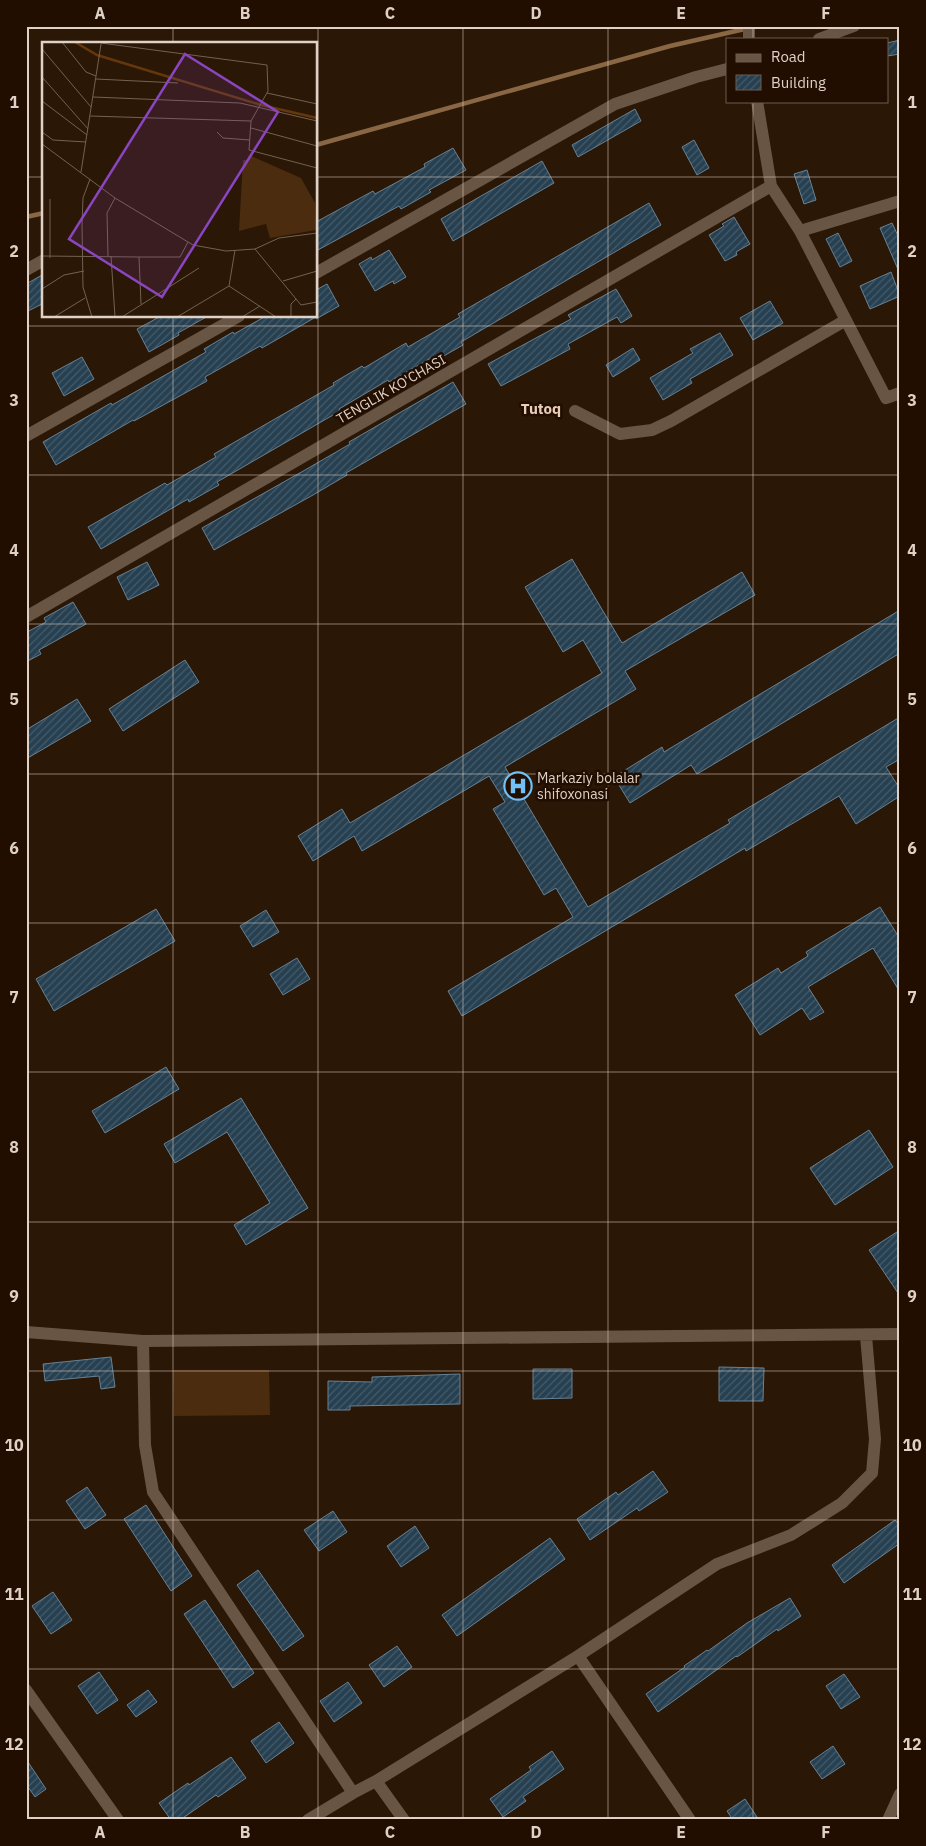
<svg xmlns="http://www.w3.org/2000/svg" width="926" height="1846" font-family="'IBM Plex Sans',sans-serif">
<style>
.grass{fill:#4c2c0f}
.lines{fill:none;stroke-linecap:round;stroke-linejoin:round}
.stream{stroke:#896644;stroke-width:4.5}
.building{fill:url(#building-hatch);stroke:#668296}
.minor{stroke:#695544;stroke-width:12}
.grid{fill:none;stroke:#dfd1c6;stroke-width:1;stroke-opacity:0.55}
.labels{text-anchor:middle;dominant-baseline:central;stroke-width:5;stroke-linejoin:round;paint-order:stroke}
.street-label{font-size:14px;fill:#dfd1c6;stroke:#210e00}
.poi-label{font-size:14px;fill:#dfd1c6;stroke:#210e00;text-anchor:start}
.neighbourhood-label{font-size:15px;font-weight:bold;fill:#e9cdb7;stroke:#210e00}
.inset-river{fill:none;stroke:#64380c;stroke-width:2.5}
.inset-road{fill:none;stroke:#736152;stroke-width:1}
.view{fill:#8a45c0;fill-opacity:0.15;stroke:#8a45c0;stroke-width:2.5}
.inset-edge{fill:none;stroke:#dfd1c6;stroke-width:2.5}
.neatline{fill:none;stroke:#dfd1c6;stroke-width:2}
.grid-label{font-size:16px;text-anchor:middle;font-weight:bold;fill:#dfd1c6}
</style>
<defs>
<pattern id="building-hatch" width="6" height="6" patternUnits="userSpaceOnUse" patternTransform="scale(1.25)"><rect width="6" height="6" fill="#264051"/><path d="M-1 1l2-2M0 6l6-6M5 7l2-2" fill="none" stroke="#455b69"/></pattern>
</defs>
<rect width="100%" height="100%" fill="#2b1705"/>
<!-- grass -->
<path class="grass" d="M173 1370H269L270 1415 174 1416Z"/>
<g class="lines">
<!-- stream -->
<path class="stream" d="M316 145 670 46 758 26
M26 217 44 213"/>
</g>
<!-- building -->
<path class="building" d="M900 40V54L887 56V43Z
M635 109 641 121 578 157 572 145Z
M694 140 709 168 697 175 682 147Z
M453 148 466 170 429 190 431 192 401 209 399 206 316 251V222L373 191 375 194 425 167 424 164Z
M542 161 554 183 453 241 441 219Z
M807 170 816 200 804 204 794 174Z
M649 203 661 225 461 342 463 345 433 362 431 358 389 382 388 380 339 409 340 411 217 482 219 485 189 502 188 499 101 549 88 527 165 483 167 485 216 457 214 454 334 385 333 383 362 366 364 368 406 343 408 347 460 317 458 314Z
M734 217 750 244 736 252 737 255 725 261 709 235 724 226 722 224Z
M892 223 900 240V274L880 228Z
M838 233 852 261 840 267 826 239Z
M389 250 406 277 394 284 393 281 375 291 359 264 371 257 372 260Z
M891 272 900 296 870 309 860 286Z
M44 274V303L26 312V284Z
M327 284 339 306 316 319V317L262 348 260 346 205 377 207 381 134 421 133 420 56 465 43 442 111 403 112 405 206 352 204 349 233 332 234 334 266 316H316V290Z
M616 289 632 316 621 323 617 317 568 344 570 349 501 386 488 364 571 319 568 315Z
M770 301 783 323 753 340 740 318Z
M161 316H208L178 333 179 335 149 352 137 329Z
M720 333 733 355 690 379 692 383 663 400 650 378 693 353 690 349Z
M633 348 640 360 613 377 606 365Z
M82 357 94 379 64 396 52 373Z
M453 382 466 404 346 473 347 475 313 495 214 550 202 528 305 470 350 444 349 442Z
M572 559 622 643 742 572 755 595 625 671 636 689 505 767 588 907 730 823 728 820 900 717V759L886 767 900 789V796L856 824 839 796 746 851 745 848 462 1016 448 991 573 917 556 888 544 895 493 809 505 802 489 776 362 851 354 836 313 861 298 836 342 809 350 823 602 673 583 640 563 652 525 587Z
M147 562 159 585 128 600 117 577Z
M73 602 86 624 39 650 41 654 26 662V626L29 631 46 622 44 618Z
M900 610V653L697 774 691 765 630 803 614 777 662 747 664 752Z
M185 660 199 682 123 731 109 709Z
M77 699 91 721 26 759V730Z
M880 907 900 939V992L873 948 808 987 824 1012 810 1020 802 1008 760 1035 735 995 778 968 781 973 808 956 806 952Z
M156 909 175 941 54 1011 36 979Z
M266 910 279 932 253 947 240 926Z
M297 958 310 979 283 995 270 974Z
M166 1067 179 1089 105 1133 92 1111Z
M241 1098 308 1208 246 1245 234 1225 270 1203 227 1132 175 1163 164 1144Z
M869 1130 893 1167 835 1205 810 1168Z
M900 1230V1296L869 1250Z
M111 1357 115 1387 101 1389 99 1376 45 1381 43 1364Z
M719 1367 764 1368 763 1401H719Z
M533 1369H572V1398L533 1399Z
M460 1374V1404L350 1406V1410H328V1381L372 1382V1377Z
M653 1471 668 1492 639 1511 637 1508 590 1540 577 1519 616 1492 618 1495Z
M87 1487 106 1515 85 1529 66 1501Z
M146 1505 192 1576 171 1591 124 1519Z
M333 1511 347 1532 319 1551 304 1530Z
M895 1520 900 1526V1543L844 1583 832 1565Z
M415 1526 429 1548 401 1567 387 1546Z
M550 1538 565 1559 457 1636 442 1615Z
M258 1570 304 1636 283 1651 237 1585Z
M53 1592 72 1620 51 1634 32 1606Z
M790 1598 801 1616 778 1631 777 1629 737 1657 736 1656 658 1712 646 1694 685 1667 684 1666 707 1650 708 1651 747 1623Z
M205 1600 254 1673 233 1688 184 1614Z
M397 1646 412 1667 384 1687 369 1665Z
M99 1672 118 1700 97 1714 78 1686Z
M844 1674 860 1697 841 1709 826 1686Z
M348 1682 362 1703 334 1722 320 1701Z
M148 1690 157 1702 136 1717 127 1705Z
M279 1722 294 1743 266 1763 251 1741Z
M833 1746 845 1764 822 1779 810 1762Z
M552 1751 564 1769 523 1797 526 1801 503 1817 490 1799 531 1770 529 1767Z
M231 1757 246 1778 218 1797 216 1795 180 1820H171L159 1803 188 1783 189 1785Z
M26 1759 46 1789 35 1797 26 1784Z
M745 1799 759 1820H733L727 1811Z"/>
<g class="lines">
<!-- minor -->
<path class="minor" d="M749 26V39
M819 39 854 26
M757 101 771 186 800 231 886 398 900 393
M800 231 900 201
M26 270 44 260
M316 273 615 104 696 77 727 69
M575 411 620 434 652 430 671 421 846 320
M26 436 239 316
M26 617 771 186
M26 1332 143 1341 900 1334
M143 1341 145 1445 153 1492 353 1793
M578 1656 717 1564 791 1535 842 1503 872 1473 875 1439 866 1336
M26 1690 118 1820
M376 1781 404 1820
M308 1820 353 1793 376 1781 578 1656 690 1820
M888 1820 900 1794"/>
</g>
<!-- grid -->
<path class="grid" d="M173 26V44M318 26V1820M463 26V1820M608 26V1820M753 26V39M753 101V1820M26 177H44M316 177H900M173 316V1820M26 326H900M26 475H900M26 624H900M26 774H900M26 923H900M26 1072H900M26 1222H900M26 1371H900M26 1520H900M26 1669H900"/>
<!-- icons -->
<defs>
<g id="hospital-ring" transform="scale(1.4375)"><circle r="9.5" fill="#210e00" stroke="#71c1f5" stroke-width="1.5"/><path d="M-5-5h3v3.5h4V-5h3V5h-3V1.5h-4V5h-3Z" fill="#71c1f5"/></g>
</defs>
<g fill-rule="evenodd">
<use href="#hospital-ring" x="518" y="786"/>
</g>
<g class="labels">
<!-- street labels -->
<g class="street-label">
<text transform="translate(391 389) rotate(-30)">TENGLIK KO'CHASI</text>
</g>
<!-- poi labels -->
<g class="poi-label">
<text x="537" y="778">Markaziy bolalar<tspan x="537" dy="16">shifoxonasi</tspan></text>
</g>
<!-- neighbourhood labels -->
<g class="neighbourhood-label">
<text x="541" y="408">Tutoq</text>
</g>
</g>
<!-- overview -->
<g transform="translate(42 42)">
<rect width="275" height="275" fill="#2b1705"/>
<path d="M207 113 259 136 273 161 274 188 228 196 224 182 197 189 201 118H205Z" fill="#4c2c0f"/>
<path class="inset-river" d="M33 0 55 13 219 63 275 76"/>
<path class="inset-road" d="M20 0 44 30 54 34M59 1 225 23 226 49 209 79 207 108 275 126M0 7 49 65M0 35 46 87M54 37 136 41M225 51 275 62M51 55 198 61 275 79M0 59 45 93M48 74 209 79M209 86 275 104M0 90 11 98 44 100M175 90 181 96 208 98M0 102 73 156 151 203 184 209 213 207 259 263 275 260M39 130 59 2M48 137 41 156 40 183 41 245 50 275M8 157V216M213 207 237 196 275 191M0 214 97 215 99 262M66 214 65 171 73 156M69 214 73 275M97 215H138L146 200M241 239 275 229M187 244 234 275M187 244 193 208M0 247 22 233 42 229M12 275 43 256M80 275 157 226M135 275 187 244M200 275 218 264M249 275V262L254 257"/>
<path class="view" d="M143 12 236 70 120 255 27 197Z"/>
<rect width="275" height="275" class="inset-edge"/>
</g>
<!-- border -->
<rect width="926" height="1846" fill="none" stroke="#210e00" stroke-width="55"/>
<!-- legend -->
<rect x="726" y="38" width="162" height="65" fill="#210e00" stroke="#6d5c4f"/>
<rect x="736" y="54" width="25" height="8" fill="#695544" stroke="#6d5c4f"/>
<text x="771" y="62" font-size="15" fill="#dfd1c6">Road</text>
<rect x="736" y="75" width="25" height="15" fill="url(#building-hatch)" stroke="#6d5c4f"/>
<text x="771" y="88" font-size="15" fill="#dfd1c6">Building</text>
<rect x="28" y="28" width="870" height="1790" class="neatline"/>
<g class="grid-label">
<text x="100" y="19">A</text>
<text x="245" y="19">B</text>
<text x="390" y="19">C</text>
<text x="536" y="19">D</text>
<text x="681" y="19">E</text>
<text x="826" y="19">F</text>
<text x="14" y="108">1</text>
<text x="912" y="108">1</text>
<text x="14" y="257">2</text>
<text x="912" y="257">2</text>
<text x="14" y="406">3</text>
<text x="912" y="406">3</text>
<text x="14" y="556">4</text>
<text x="912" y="556">4</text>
<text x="14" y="705">5</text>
<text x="912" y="705">5</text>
<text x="14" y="854">6</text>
<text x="912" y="854">6</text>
<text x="14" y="1003">7</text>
<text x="912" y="1003">7</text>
<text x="14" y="1153">8</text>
<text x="912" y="1153">8</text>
<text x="14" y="1302">9</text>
<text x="912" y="1302">9</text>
<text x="14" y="1451">10</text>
<text x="912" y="1451">10</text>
<text x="14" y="1600">11</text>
<text x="912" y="1600">11</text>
<text x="14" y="1750">12</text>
<text x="912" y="1750">12</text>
<text x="100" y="1838">A</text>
<text x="245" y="1838">B</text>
<text x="390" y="1838">C</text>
<text x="536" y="1838">D</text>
<text x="681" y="1838">E</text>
<text x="826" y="1838">F</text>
</g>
</svg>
